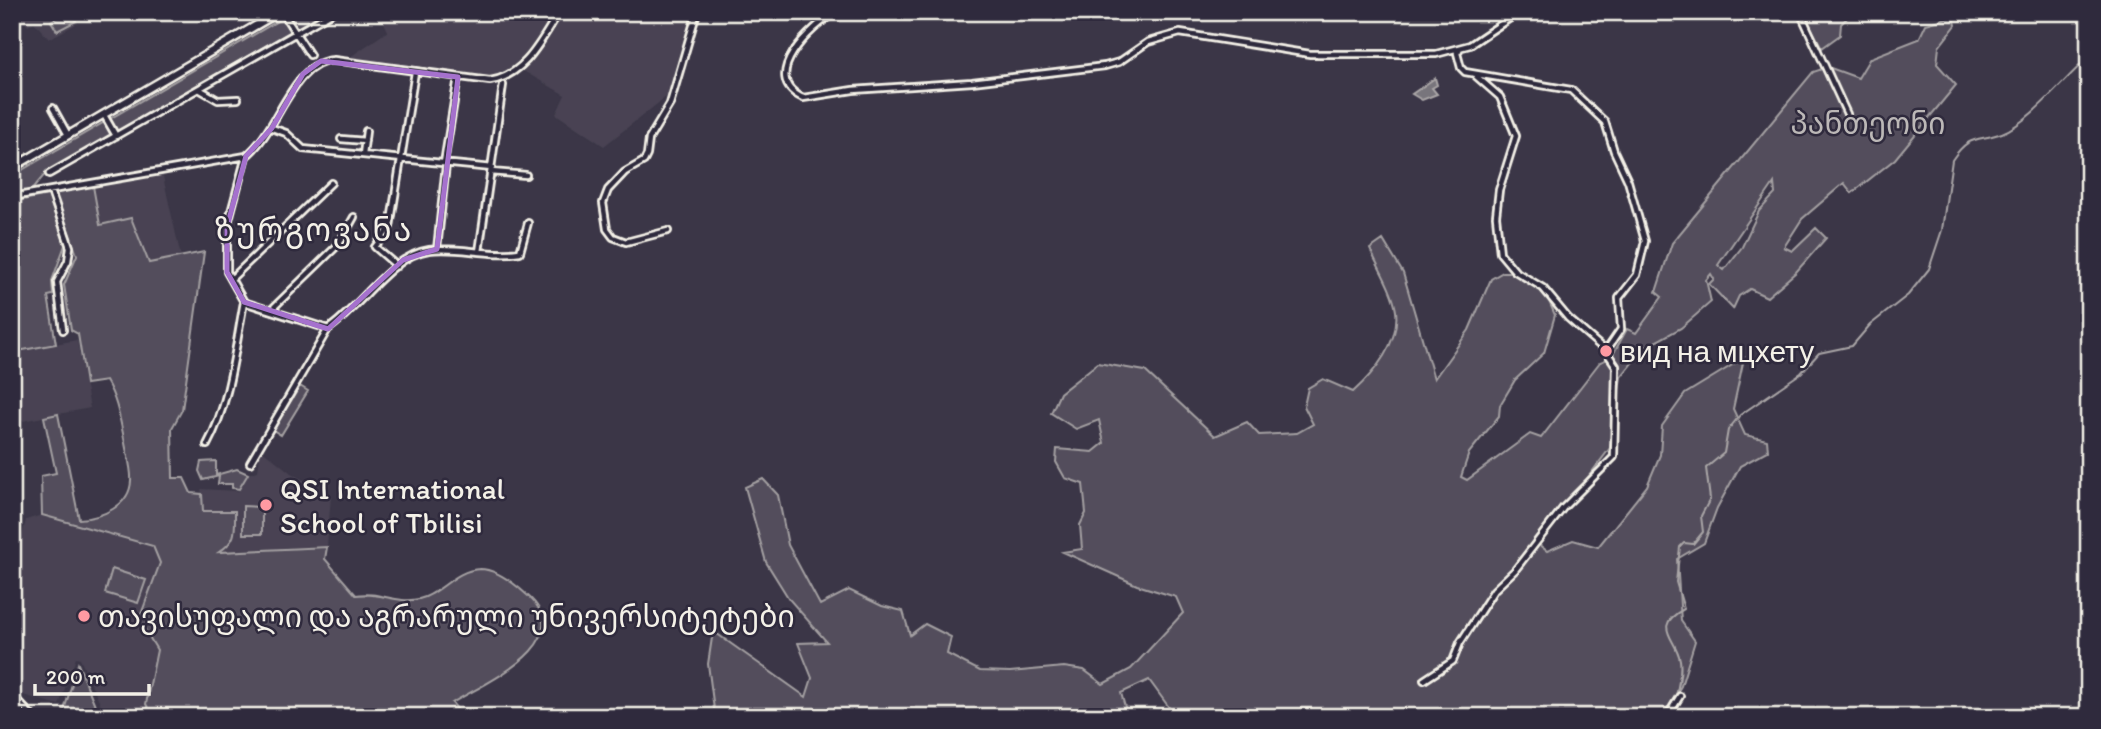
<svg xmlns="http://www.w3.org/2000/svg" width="2101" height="729" font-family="Itim,'Noto Sans Georgian',sans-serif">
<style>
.built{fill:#484352}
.green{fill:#534e5c;stroke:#a4a0a2;stroke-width:2;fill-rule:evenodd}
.water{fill:#78747b;stroke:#aaa6a7;stroke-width:2}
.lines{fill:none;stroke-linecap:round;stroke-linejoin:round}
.stream{stroke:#aaa6a7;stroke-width:2}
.minor-casing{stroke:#f4f1e8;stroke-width:10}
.secondary-casing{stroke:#f4f1e8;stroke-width:11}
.minor{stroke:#2f2a3d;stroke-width:4.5}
.secondary{stroke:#2f2a3d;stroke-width:6}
.marked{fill:none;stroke:#a571cd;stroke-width:5;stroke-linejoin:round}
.poi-dot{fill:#ff9aa2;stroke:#2f2a3d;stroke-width:2.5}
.labels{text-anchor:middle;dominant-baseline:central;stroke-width:5;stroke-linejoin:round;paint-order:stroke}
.park-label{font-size:30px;fill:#bcb8b7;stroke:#2f2a3d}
.poi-label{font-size:30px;fill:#f4f1e8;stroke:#2f2a3d;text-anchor:start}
.neighbourhood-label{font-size:32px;letter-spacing:2px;fill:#f4f1e8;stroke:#2f2a3d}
</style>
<rect width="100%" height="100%" fill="#3b3647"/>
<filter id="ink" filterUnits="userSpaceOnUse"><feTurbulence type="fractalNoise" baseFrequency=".0143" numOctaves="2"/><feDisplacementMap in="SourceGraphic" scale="14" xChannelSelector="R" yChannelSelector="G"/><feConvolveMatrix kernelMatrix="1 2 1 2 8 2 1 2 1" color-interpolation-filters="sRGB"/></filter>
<g filter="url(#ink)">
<!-- built -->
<path class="built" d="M12 12H47L51 18 63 12H72L78 23 49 39 34 22 28 26 24 21 15 26Z
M379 12H556L522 62 507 73 492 78 356 61 350 57 388 31Z
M561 12H694L671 93 604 146 556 114 565 95 520 69 537 51Z
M162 172 181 257 149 263 131 219 100 225 93 186Z
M77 340 90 408 12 423V352Z
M261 449 291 473 331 496 327 547 208 552 201 489 238 491 248 474 258 471Z
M42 515 153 545 160 563 139 620 157 650 146 703 153 717H106L80 659 76 658 59 705 12 692V537L14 532 22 535 26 520Z"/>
<!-- green -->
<path class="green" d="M67 12H72L76 21 57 31 51 21Z
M293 12H324L46 173 30 192 12 194V176Z
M1803 12H1872V15H1850L1841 24 1840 35 1822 48Z
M1954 16 1956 25 1939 47 1937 64 1956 85 1895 159 1852 193 1844 183 1802 219 1784 247 1792 251 1816 228 1826 238 1796 272 1767 297 1750 289 1739 296 1733 309 1709 284 1714 279 1711 274 1706 280 1711 302 1681 328 1644 348 1621 377 1610 448 1585 481 1533 540 1547 551 1573 540 1598 547 1647 486 1660 455 1662 426 1685 394 1744 358 1733 409 1745 435 1767 440 1768 451 1740 466 1717 508 1704 543 1677 559 1681 621 1695 641 1681 686 1662 717H1176L1149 680 1121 693 1125 707 1136 717H1115L1111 713 1099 717H715L708 664 713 631 806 697 812 678 798 643 827 642 789 599 766 562 745 487 763 479 778 495 788 545 820 605 849 590 882 606 903 611 910 635 925 624 951 637 947 654 980 671 1010 672 1064 667 1084 670 1103 684 1131 669 1183 613 1176 597 1137 585 1063 552 1082 549 1080 525 1086 513 1083 484 1065 478 1056 462 1057 449 1093 452 1104 443 1099 420 1076 429 1051 413 1060 393 1098 363 1145 371 1215 436 1247 422 1259 435 1297 433 1313 424 1304 406 1308 388 1323 379 1353 392C1374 373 1400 342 1396 311 1393 291 1378 267 1370 249L1383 240 1403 273 1434 379 1469 330 1491 279 1503 272H1513L1527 276 1544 290 1555 315 1544 353 1515 380 1500 405 1499 416 1469 453 1461 477 1467 480 1530 434 1541 438 1600 362 1611 358 1627 329 1636 333 1662 297 1656 292 1672 243 1813 72 1828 67 1858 78 1870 58 1919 39 1926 24ZM1774 183 1775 194 1759 211 1742 247 1724 270 1718 265Z
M93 186 100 225 131 218 149 263 204 252 182 410 172 428 173 478H184L191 493 202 494 203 511H235C235 532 237 540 219 552L327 547 325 559 356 595C379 591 396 604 419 599 441 594 454 570 480 569 496 569 516 585 527 595 581 642 487 682 452 703L464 717H153L146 704 157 650 139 620 160 563 153 546 42 515 41 476 56 473 44 417 58 414 79 519C101 518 130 506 131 481 132 469 127 455 125 443 120 421 118 401 106 381L86 384 78 334 71 330 64 285 77 255 55 193Z
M48 195 65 245 52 281 53 295 48 296 56 344 12 352V202Z
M300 386 308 391 281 435 273 430Z
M216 461V475L237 469 248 474 239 489 232 488V484H218L219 476 203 480 199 471 201 462Z
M243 506 262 507V534H243Z
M112 569 146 580 138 603 105 593Z
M78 664 100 717H62Z"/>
<!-- water -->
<path class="water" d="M1435 78 1437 85 1432 88 1437 94 1422 100 1412 94Z"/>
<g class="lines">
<!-- stream -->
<path class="stream" d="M1675 700C1678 688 1682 673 1680 660 1676 637 1651 627 1684 609L1676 582 1680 547 1684 543 1693 544 1703 532 1701 516 1710 499 1706 468 1724 453 1728 430 1740 415 1801 373 1819 353 1852 346 1870 325 1908 295 1929 269 1942 230 1952 160C1970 133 1978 142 2002 133 2030 122 2065 78 2089 57"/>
<!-- minor casing -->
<g class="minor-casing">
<path id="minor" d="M282 12 310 55
M836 12C812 26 757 77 803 98L853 90 972 82 1105 66 1119 62 1148 42 1180 33 1310 54H1436L1470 45 1519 12
M1800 12 1847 114
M1459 50 1457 53 1461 68 1465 72 1571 90 1605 122 1614 151 1628 181 1645 241 1637 275 1619 298 1621 329 1606 351
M199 89 218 100 238 99
M53 108 68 135
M104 115 116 136
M272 128 286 133 303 149 492 168
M341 139 365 141
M363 155 366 131
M246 156 227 227V272L244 302 328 329
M444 163 458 77
M491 172 526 175
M49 174 333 12
M51 191 70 247 68 261 57 282 63 330
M12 197 246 156C279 131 291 62 334 60L490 81C525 76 542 39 559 12
M668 231 626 242 613 237 607 229 603 203 608 190 625 172 644 161 647 155 649 139 670 104 697 12
M437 249 446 165
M479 252 503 85
M397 266 375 247 390 227 415 72
M231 279 331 183
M271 310 339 244 354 217
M207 445C230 403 235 349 244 302
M250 463 328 329C360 308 391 255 429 250 459 246 490 257 520 252L528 223
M1424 680 1453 661 1460 643 1494 590 1515 570 1563 508 1614 457 1616 366 1606 351 1568 318 1543 288 1515 271 1500 253 1496 216 1499 190 1516 136 1500 97 1476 76
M12 695 33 717
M1667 717 1680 696"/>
</g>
<!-- secondary casing -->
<g class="secondary-casing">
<path id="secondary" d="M12 168 279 12"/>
</g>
<!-- minor -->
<use href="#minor" class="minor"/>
<!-- secondary -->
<use href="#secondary" class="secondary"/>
</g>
</g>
<!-- marked area -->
<path class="marked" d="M321 61 458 77 437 249 403 260 328 329 244 302 227 272V227L246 156 272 128 303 74Z"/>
<!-- markers -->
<g class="poi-dot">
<circle cx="1606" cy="351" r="7"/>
<circle cx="266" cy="505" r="7"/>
<circle cx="84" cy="616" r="7"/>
</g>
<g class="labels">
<!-- park labels -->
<g class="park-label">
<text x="1868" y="123">პანთეონი</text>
</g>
<!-- poi labels -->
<g class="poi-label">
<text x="1620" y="351">вид на мцхету</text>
<text x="280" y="488">QSI International<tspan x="280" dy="34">School of Tbilisi</tspan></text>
<text x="98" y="616">თავისუფალი და აგრარული უნივერსიტეტები</text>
</g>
<!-- neighbourhood labels -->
<g class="neighbourhood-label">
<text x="314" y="230">ზურგოვანა</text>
</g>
</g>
<!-- margin -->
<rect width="2101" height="729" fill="none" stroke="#2f2a3d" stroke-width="42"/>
<rect x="21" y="21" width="2059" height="687" fill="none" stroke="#f4f1e8" stroke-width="2.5" filter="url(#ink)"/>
<!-- scale -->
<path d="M35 684v10h114v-10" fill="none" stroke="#f4f1e8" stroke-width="3.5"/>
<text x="46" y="684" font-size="21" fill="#f4f1e8" stroke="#2f2a3d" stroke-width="5" paint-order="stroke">200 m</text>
</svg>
